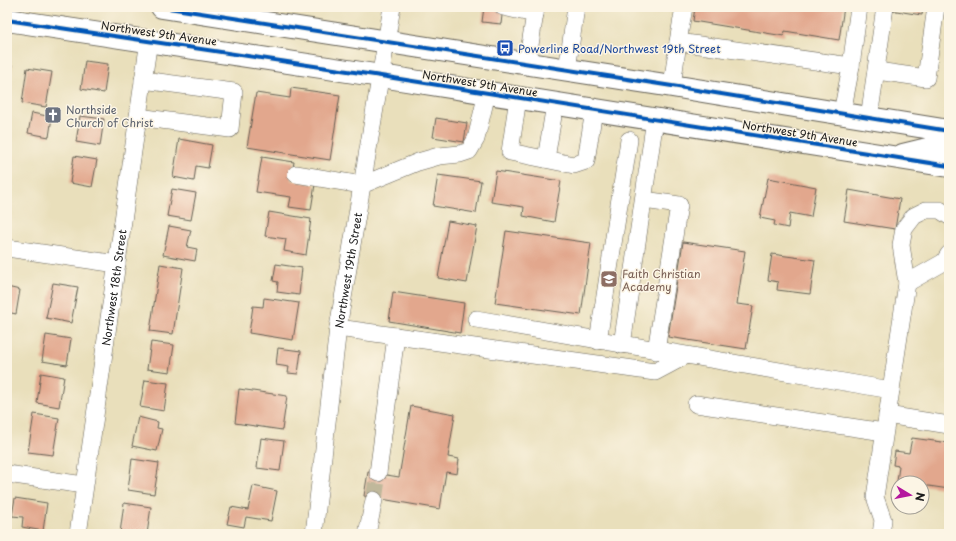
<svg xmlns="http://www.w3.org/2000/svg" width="956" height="541" font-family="'Playpen Sans',sans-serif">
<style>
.building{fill:#e2a78d}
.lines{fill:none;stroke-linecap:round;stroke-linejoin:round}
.minor-tunnel{stroke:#c0b89b;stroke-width:17;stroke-dasharray:17 8;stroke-linecap:butt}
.minor-casing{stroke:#646054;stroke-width:18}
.major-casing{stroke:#646054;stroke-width:24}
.minor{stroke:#fff;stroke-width:17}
.major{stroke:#fff;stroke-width:22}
.cycleway-casing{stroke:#fcf5e5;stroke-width:6}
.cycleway{stroke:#0057b8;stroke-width:4}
.labels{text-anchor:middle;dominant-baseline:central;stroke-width:3;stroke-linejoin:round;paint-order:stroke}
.street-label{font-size:11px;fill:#1c1c1c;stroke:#fcf5e5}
.transit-label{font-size:11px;fill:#164399;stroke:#fcf5e5;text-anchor:start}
.worship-label{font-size:11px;fill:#5b616d;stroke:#fcf5e5;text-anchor:start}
.education-label{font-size:11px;fill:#785e54;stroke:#fcf5e5;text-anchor:start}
</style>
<rect width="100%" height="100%" fill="#fcf5e5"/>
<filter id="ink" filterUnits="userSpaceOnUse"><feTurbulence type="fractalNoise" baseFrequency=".025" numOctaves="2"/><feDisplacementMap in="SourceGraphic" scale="8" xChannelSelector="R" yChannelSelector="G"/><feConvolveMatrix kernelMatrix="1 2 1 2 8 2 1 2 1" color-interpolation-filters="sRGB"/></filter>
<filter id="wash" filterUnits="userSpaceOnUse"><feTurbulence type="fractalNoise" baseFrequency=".012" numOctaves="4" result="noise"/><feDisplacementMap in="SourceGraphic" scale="16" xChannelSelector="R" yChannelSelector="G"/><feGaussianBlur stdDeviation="0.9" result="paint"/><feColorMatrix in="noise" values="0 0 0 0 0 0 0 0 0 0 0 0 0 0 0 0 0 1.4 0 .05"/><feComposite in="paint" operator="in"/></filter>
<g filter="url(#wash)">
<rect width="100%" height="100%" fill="#e9dfbb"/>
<g id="blocks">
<!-- building -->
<path class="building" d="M484 7H503L501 24 482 22Z
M695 7H844L839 40 785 31 784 36 693 21Z
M891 7H923L922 15 890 10Z
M85 61 108 64 104 93 81 89Z
M7 64 12 65 9 89 7 88Z
M27 68 52 72 46 107 22 103Z
M291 88 340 95 330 160 247 147 256 93 290 98Z
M7 105 10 106 8 119H7Z
M32 113 52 117 49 137 28 133Z
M80 116 104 119 100 146 76 142Z
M436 118 467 123 464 142 433 137Z
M179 139 212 145 208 168 196 166 194 181 173 177Z
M74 156 97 160 92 187 70 183Z
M262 157 294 162 291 180 315 184 311 210 289 207 291 197 256 192Z
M496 171 561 181 554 222 523 216 524 207 491 202Z
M438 175 481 181 476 213 433 206Z
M768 178 816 187 811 217 790 213 788 228 774 225 775 221 760 218Z
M172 189 196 193 191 220 167 216Z
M849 190 900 199 895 229 844 221Z
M269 212 311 219 306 255 284 251 286 239 265 236Z
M448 221 477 226 467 283 438 278Z
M169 226 191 230 187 247 197 249 195 261 163 255Z
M506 231 591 243 581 315 495 303Z
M683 242 745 251 737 304 753 306 746 349 668 337Z
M772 254 815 260 810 294 777 290 778 282 768 280Z
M160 264 183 268 173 334 150 331Z
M276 264 302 268 299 295 277 292 278 282 273 281Z
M53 283 78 287 71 323 46 318Z
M7 287 20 290 16 314 7 312Z
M393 292 464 303 460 333 389 321Z
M264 298 299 303 293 340 249 333 253 306 263 307Z
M46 335 71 339 67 365 42 361Z
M151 342 174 345 170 372 147 369Z
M278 348 301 351 298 374 288 373 289 367 276 365Z
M41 373 64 377 59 407 37 403Z
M145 380 168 383 164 411 140 407Z
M239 389 287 396 282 430 235 423Z
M411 406 455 414 448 457 459 459 457 474 446 472 440 509 364 496 368 472 399 477Z
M34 414 59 418 53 455 28 452Z
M138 417 158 422 157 428 162 429 157 451 132 446Z
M261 438 284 441 280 471 257 468Z
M912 438 949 443V489L922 485V483L897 482 899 466 893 465 895 451 909 453Z
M132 459 159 463 154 494 128 490Z
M253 486 277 491 271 521 246 517 244 527 227 524 231 507 248 510Z
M15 498 47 503 43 531 22 527 23 517 12 516Z
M124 503 151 507 147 534 120 533Z"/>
</g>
</g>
<g filter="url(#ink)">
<use href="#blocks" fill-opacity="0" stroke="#646054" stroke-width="1"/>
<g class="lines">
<!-- minor-tunnel -->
<path class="minor-tunnel" d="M374 500 378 473"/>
<!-- minor casing -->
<g class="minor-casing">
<g id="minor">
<path d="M503 7 535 14"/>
<path d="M678 42 684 7"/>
<path d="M527 64 536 7"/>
<path d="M851 66 859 7"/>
<path d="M567 70 576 7"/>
<path d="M877 71 926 78 936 7"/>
<path d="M672 86 678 42 851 66 842 113"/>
<path d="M518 98 510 152 574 165 586 161 594 110"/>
<path d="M138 117 230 129 234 92 143 80"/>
<path d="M869 118 885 7"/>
<path d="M546 159 555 104"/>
<path d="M296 174 362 185 418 162 439 156 460 154 469 151 476 139 487 93"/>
<path d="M644 200 679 205 656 351"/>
<path d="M7 248 117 264"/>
<path d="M907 283 944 262 949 254"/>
<path d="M476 319 891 390"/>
<path d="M338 328 655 372 685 356"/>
<path d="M598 341 629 140"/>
<path d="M622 345 655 119"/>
<path d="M696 404 884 432"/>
<path d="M887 415 949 425"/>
<path d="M378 473 396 336"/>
<path d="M7 474 84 485"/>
<path id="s1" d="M78 534 149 40"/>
<path id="s2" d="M314 534 338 328 392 7"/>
<path d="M367 534 374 500"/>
<path d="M881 534 883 520 875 497 907 283 901 245 904 229 914 216 926 210H940L949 216"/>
</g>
</g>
<!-- major casing -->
<g class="major-casing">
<path id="major" d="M162 7 672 86 949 131
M7 20 381 76 949 166
M903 155 940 146 949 138"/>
</g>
<!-- minor -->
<use href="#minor" class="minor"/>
<!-- major -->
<use href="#major" class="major"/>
<!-- cycleway casing -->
<g class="cycleway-casing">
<path id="cycleway" d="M162 7 672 86 949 131
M7 20 381 76 949 166"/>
</g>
<!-- cycleway -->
<use href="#cycleway" class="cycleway"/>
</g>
</g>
<!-- icons -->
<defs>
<g id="bus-square" transform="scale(0.9)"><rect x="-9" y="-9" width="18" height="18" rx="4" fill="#1a4fb4" stroke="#fcf5e5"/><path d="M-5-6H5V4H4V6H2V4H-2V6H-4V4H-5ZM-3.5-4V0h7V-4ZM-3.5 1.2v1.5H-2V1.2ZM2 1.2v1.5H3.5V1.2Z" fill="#fff"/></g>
<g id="church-square" transform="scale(0.9)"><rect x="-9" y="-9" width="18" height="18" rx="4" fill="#6b7280" stroke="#fcf5e5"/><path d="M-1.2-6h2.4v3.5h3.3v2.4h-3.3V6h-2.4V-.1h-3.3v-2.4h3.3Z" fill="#fff"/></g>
<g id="school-square" transform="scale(0.9)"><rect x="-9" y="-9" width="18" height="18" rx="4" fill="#8d6e63" stroke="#fcf5e5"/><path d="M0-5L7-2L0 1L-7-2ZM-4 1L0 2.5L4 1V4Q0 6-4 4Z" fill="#fff"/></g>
</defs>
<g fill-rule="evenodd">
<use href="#bus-square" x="505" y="48"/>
<use href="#church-square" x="53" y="115"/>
<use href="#school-square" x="609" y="279"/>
</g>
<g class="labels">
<!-- street labels -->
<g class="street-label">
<text transform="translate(159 33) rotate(8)">Northwest 9th Avenue</text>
<text transform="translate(480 83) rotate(9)">Northwest 9th Avenue</text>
<text transform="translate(800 133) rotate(9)">Northwest 9th Avenue</text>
<text stroke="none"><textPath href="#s2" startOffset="266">Northwest 19th Street</textPath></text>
<text stroke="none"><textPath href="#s1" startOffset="249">Northwest 18th Street</textPath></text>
</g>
<!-- transit labels -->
<g class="transit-label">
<text x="518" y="48">Powerline Road/Northwest 19th Street</text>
</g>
<!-- worship labels -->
<g class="worship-label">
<text x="66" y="109">Northside<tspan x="66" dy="13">Church of Christ</tspan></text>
</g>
<!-- education labels -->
<g class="education-label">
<text x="622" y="273">Faith Christian<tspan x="622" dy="13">Academy</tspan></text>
</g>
</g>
<!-- margin -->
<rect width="956" height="541" fill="none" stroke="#fcf5e5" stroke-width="24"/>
<!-- north arrow -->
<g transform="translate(910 495) rotate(100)"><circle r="19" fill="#fcf5e5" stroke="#a29e95"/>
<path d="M0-3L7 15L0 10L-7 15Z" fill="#b5179e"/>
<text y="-6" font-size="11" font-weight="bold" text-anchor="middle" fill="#1c1c1c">N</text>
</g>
</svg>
